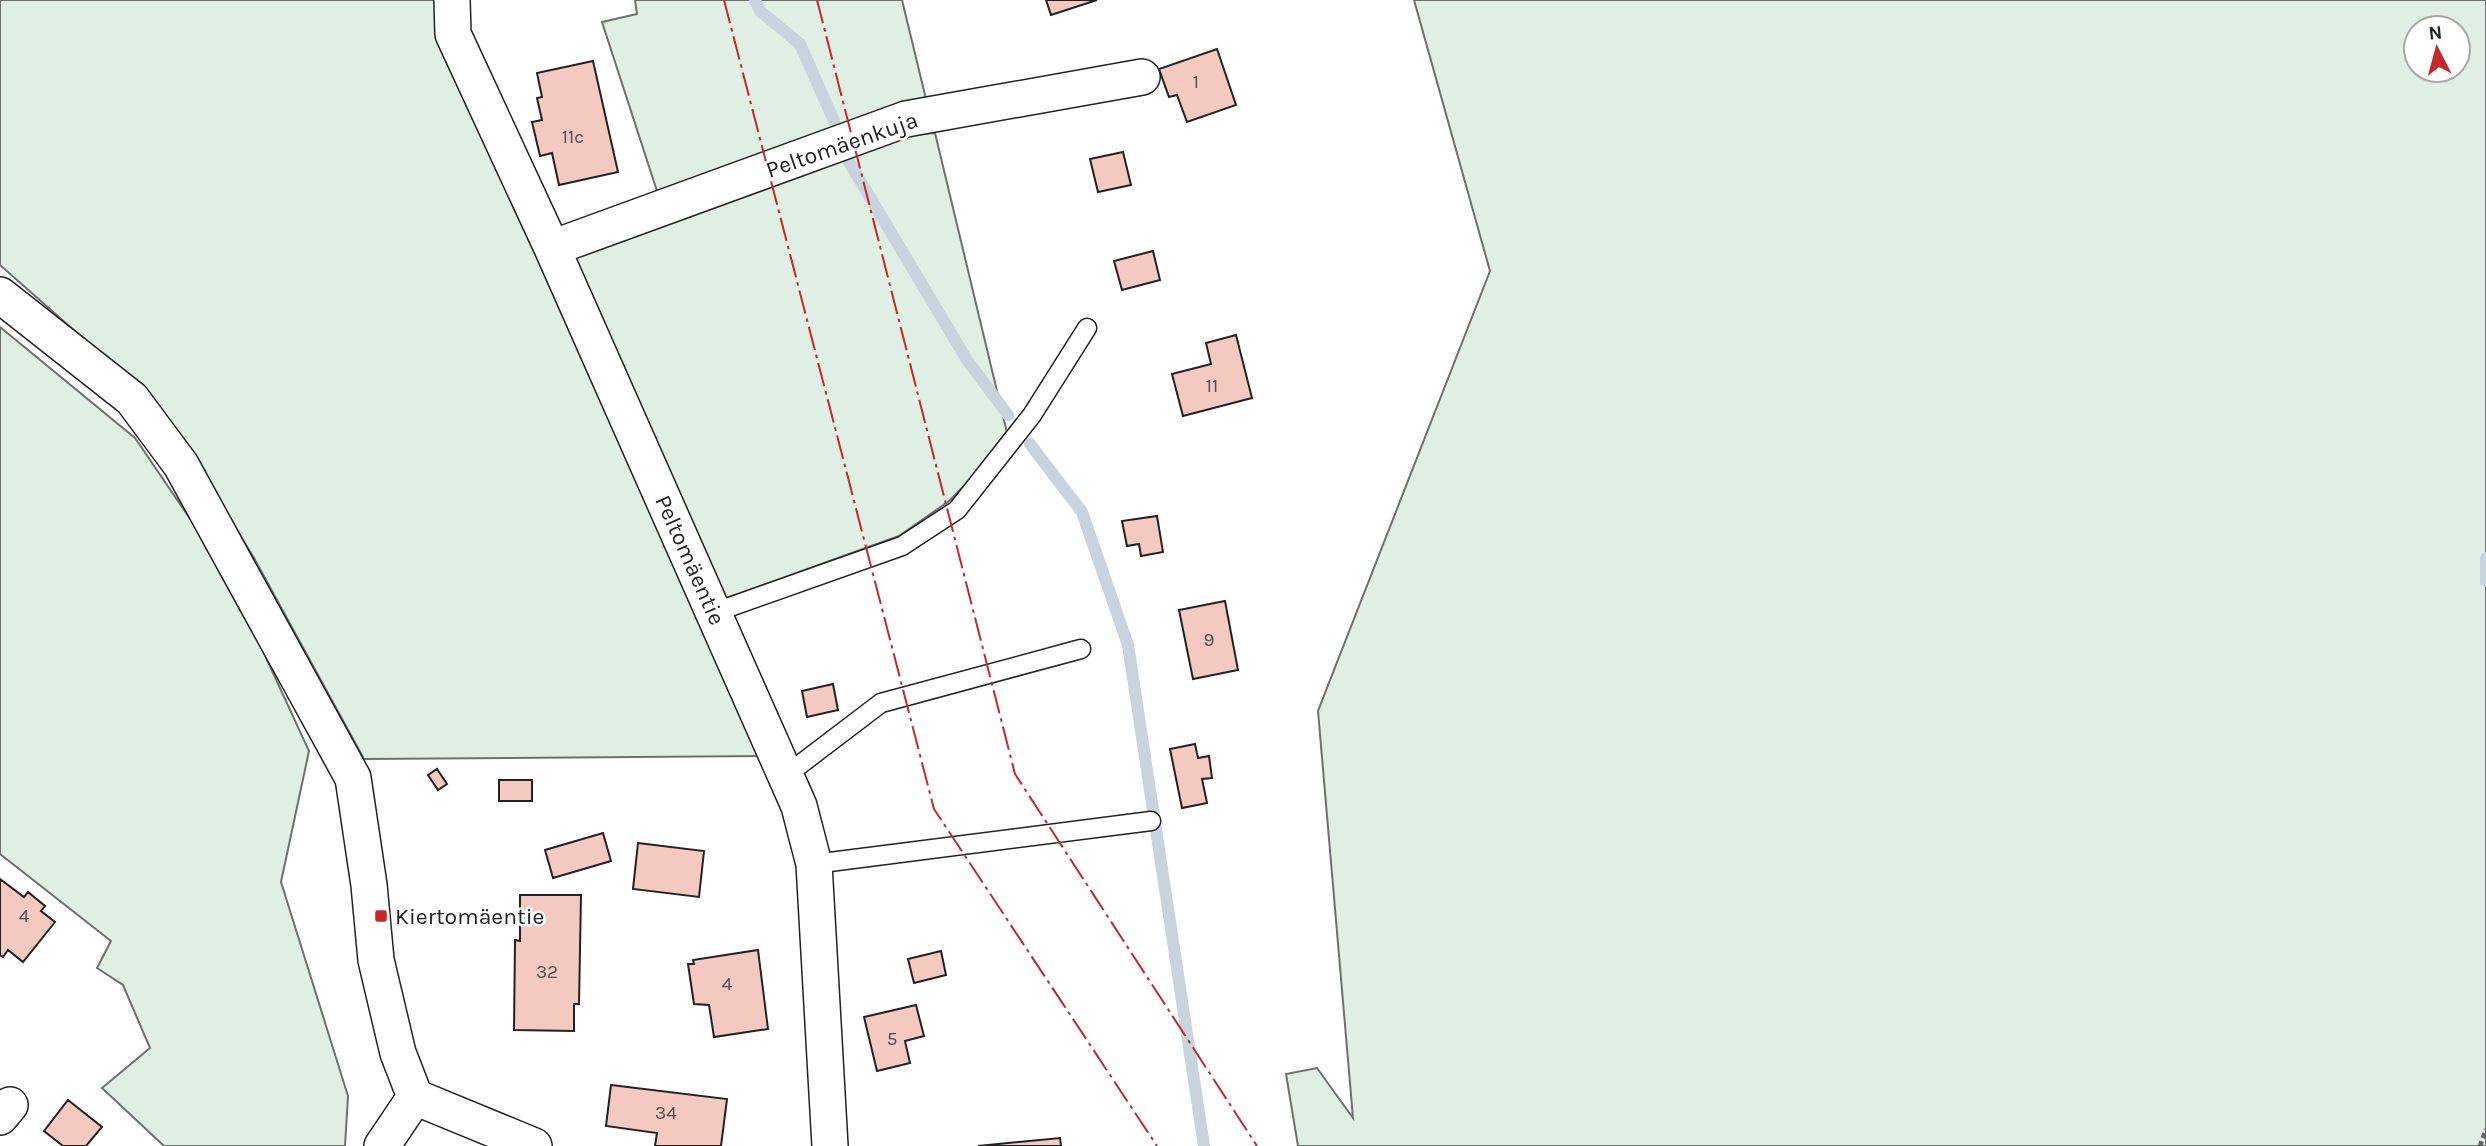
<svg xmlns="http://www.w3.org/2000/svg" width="2486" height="1146" font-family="Karla,sans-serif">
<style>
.green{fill:#e0efe3;stroke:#6f6f6f;stroke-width:2;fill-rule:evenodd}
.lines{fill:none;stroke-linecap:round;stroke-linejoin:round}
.stream{stroke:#c7d3dd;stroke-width:12}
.building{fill:#f3c9c0;stroke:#222;stroke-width:2}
.lane-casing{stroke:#222;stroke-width:21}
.street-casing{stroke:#222;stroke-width:38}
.path{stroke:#646464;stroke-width:4.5;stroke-dasharray:5 3.5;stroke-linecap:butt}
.lane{stroke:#fff;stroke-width:18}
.street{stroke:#fff;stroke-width:35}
.power{stroke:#c62828;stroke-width:2;stroke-dasharray:24 5 3.5 5;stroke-linecap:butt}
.poi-dot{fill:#c62828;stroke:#fff;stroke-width:2.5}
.labels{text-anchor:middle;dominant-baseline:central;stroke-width:5;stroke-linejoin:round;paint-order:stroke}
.number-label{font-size:19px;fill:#564c4a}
.street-label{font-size:23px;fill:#222;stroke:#fff}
.poi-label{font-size:23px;fill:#222;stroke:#fff;text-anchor:start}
</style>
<rect width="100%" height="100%" fill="#fff"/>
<!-- green -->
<path class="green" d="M0 0H436L765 756 364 759 254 558 192 457 137 386 0 265Z
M635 0H902L926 99 657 191 602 22 637 14Z
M1414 0H2486V1146H1298L1286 1074 1317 1068 1353 1118 1318 711 1490 271ZM2416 28H2458V70H2416Z
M935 133 1009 441 949 501 899 536 721 600 572 255 907 134Z
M0 327 135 438 227 573 309 751 281 882 348 1096 345 1146H164L102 1088 150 1048 123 985 97 968 111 941 0 854Z"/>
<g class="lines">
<!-- stream -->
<path class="stream" d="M755 0 760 11 800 44 834 121
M849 162 967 360 1008 415
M1030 444 1082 512 1128 645 1204 1146
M2486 558V581"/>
</g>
<!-- building -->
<path class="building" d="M1046 0H1097L1051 15Z
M1217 49 1236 105 1187 122 1177 95 1169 97 1159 69Z
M593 61 618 172 559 185 552 153 540 156 532 122 542 120 537 98 542 97 537 73Z
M1123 152 1131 185 1098 192 1090 159Z
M1153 251 1160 280 1122 290 1114 261Z
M1236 335 1252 398 1183 416 1172 374 1211 364 1206 343Z
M1157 516 1163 552 1141 556 1139 544 1127 546 1122 521Z
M1225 601 1238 670 1193 679 1179 610Z
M833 684 838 710 807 717 802 691Z
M1195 744 1198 758 1209 756 1212 778 1202 779 1207 803 1182 808 1170 749Z
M437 769 447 784 438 790 428 775Z
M499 780H532V801H499Z
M603 833 611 861 553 878 545 850Z
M638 843 704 851 699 897 633 889Z
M0 879 24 897 28 892 45 906 41 911 55 922 23 962 8 950 3 957 0 955Z
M520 895H581L579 1004H574V1031L514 1030 515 940 520 941Z
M758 950 768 1029 714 1037 709 1005 694 1004 688 964H694L693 960Z
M941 951 946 975 914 983 908 959Z
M916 1005 924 1036 905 1041 910 1063 877 1071 864 1017Z
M611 1085 727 1099 721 1146H655L657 1133 606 1126Z
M68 1100 102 1127 86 1146H63L44 1131Z
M1060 1138 1061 1146H978Z"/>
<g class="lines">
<!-- lane casing -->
<g class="lane-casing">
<path id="lane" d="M713 613 902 546 957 510 1032 415 1087 328
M785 776 881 703 1081 649
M814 864 1151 821"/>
</g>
<!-- street casing -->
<g class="street-casing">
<path id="street" d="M452 0 453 34 552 248 799 806 814 864 830 1146
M552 248 906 119 1142 77
M0 295 132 399 181 465 353 778 369 885 376 960 398 1053 415 1097 534 1146
M0 1117 10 1105
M382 1146 415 1097"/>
</g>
<!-- path -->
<path class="path" d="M2480 1146 2486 1129"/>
<!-- lane -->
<use href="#lane" class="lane"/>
<!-- street -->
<use href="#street" class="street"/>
<!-- power -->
<path class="power" d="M724 0 934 809 1157 1146
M817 0 1015 774 1257 1146"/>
</g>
<!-- markers -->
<rect class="poi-dot" x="374" y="909" width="14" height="14" rx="3.5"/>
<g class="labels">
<!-- number labels -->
<g class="number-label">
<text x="1196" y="82">1</text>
<text x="573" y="137">11c</text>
<text x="1212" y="386">11</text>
<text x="1209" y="640">9</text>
<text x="24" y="916">4</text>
<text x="547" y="972">32</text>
<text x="727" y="984">4</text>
<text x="892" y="1039">5</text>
<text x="666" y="1113">34</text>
</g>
<!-- street labels -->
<g class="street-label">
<text transform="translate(842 145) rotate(-19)">Peltomäenkuja</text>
<text transform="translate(690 560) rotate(66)">Peltomäentie</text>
</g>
<!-- poi labels -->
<g class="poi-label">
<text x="395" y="916">Kiertomäentie</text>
</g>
</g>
<!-- north arrow -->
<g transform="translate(2437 49) rotate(354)"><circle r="33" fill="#ffffff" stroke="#a7a7a7" stroke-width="2"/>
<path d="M0-5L12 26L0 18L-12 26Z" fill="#c62828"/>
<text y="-10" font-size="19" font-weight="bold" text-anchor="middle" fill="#222222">N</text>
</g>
</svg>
